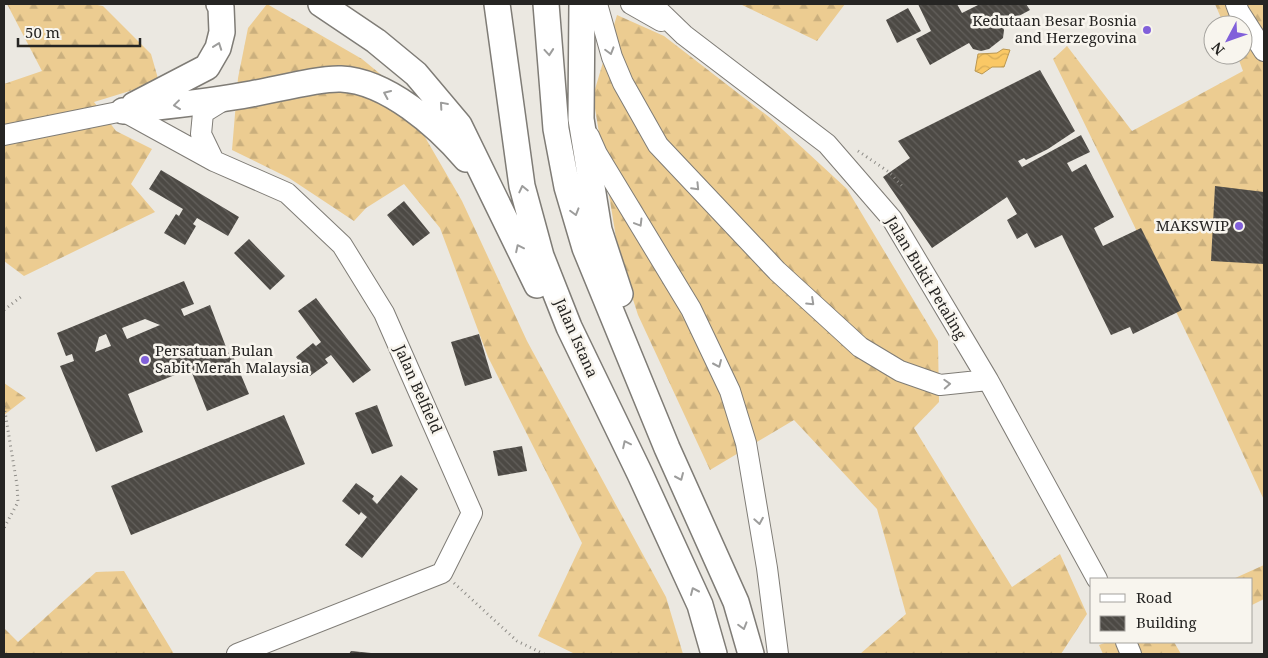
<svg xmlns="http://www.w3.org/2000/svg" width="1268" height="658" viewBox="0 0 1268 658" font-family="'Noto Serif',serif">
<defs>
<pattern id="forest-firs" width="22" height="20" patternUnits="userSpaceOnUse" patternTransform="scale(1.25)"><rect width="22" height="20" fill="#eccc91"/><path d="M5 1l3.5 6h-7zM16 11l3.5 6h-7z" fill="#caaf7d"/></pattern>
<pattern id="water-waves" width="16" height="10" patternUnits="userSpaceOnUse" patternTransform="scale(1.25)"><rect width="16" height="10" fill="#fac865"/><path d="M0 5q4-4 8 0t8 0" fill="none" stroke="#d6ac57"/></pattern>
<pattern id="building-back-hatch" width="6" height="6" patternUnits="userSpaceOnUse" patternTransform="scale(1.25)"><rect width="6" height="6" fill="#4c4944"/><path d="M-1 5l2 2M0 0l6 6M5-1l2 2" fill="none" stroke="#63605c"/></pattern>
</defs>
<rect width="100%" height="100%" fill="#ebe8e1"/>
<path fill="url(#forest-firs)" d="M7,4H92L103,6L151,54L159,82L94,102L116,131L152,149L131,184L155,212L24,276L4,261V84L42,71Z
M267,4L362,59L396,87L462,201L527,341L666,597L683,654H575L538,636L582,543L488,357L440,228L404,184L366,208L354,221L289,178L232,150L238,78L248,28Z
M740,4H845L817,41Z
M1215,4H1264V500L1202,365L1053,59L1067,46L1132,131L1243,71L1237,55H1243V25H1224Z
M617,15L664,36L769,117L847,189L938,341L939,402L914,428L1012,587L1060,554L1087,614L1061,654H860L906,614L877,509L794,420L710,470L638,315L619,256L593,96Z
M4,383L26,398L4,415Z
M1264,565V599L1252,605V579H1233Z
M124,571L174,654H4V628L18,642L96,572Z
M1107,642H1174L1181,654H1103L1099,645Z"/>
<path fill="url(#water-waves)" stroke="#ba9751" d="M1003,49L1010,50L1004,67H992L982,74L975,71L978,54L997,53Z"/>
<path fill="url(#building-back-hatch)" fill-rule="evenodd" d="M918,4H957L962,13L980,4H1026L1030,10L1002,25L1004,30L1003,38L989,49L981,51L973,49L969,43L930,65L916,39L931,31Z
M908,8L921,31L897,43L886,20Z
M1040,70L1075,131L1048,149L1026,160L1024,158L1018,161L1022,167L1081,135L1090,152L1067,163L1072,172L1086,164L1114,217L1094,228L1103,246L1141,228L1182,310L1133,334L1130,327L1111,335L1062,235L1035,248L1027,233L1017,239L1007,220L1017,214L1007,197L932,248L883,177L910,158L898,141Z
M161,170L239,217L228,236L197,218L193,224L196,226L185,245L164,233L176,214L179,216L183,209L149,189Z
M1215,186L1264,192V264L1211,261Z
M404,201L430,233L413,246L387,215Z
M249,239L285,276L270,290L234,253Z
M184,281L194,304L181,309L184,316L210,305L226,347L230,357L233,356L249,394L207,411L192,373L194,372L192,368L128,394L143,432L96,452L60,366L74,361L72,354L66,356L57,333ZM145,319L160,325L127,339L122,328ZM106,334L111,346L95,352L99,337Z
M316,298L371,370L353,383L331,355L325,359L328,363L310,376L296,357L313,343L316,346L321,342L298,311Z
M479,334L492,378L465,386L451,342Z
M377,405L393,446L372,454L355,413Z
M284,415L305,464L131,535L111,486Z
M522,446L527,471L498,476L493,451Z
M401,475L418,489L362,558L345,545L367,517L361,512L359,515L342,501L356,483L374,496L372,499L377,504Z
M351,651L371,653V654H349Z"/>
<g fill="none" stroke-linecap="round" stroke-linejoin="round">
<defs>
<path id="minor" d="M597,4L612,57L623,83L658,145L777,271L860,347L900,371L940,385L988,380
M631,4L661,21
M652,4L684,35L827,144L892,219L988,380L1097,579
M1236,4L1239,12L1264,51
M4,135L123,111L214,161L287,193L342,245L384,313L472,513L442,573L237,654
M589,136L597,154L691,309L730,391L746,443L767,568L778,654
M214,161L201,134L203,113L224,100
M1126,642L1131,654"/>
<path id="major" d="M321,4L376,41L416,74L459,125L537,285
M497,4L522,186L541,256L569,327L640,474L700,605L714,654
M546,4L556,129L567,187L585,248L667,448L736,602L751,654
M582,4L581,119L599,230L620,294
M134,105L207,67L218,48L222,32L221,7L219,4
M123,111C166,106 209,102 251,94C275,90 318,78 341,79C387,81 438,126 466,159"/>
</defs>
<use href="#minor" stroke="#7f7c76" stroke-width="22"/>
<use href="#major" stroke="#7f7c76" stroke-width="28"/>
<path stroke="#8e8c87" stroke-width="3" stroke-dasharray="1 4" stroke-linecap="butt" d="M858,151L889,172L902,186
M4,310L22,296
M4,406L17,485L18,502L4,528
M454,583L517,641L544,654"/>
<use href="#minor" stroke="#fff" stroke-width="20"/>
<use href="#major" stroke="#fff" stroke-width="25"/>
</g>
<defs><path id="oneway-chevron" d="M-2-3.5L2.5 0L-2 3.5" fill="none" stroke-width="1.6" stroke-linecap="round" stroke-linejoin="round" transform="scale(1.25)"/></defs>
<g stroke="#9d9d9c">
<use href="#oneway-chevron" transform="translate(218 46) rotate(-70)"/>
<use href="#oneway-chevron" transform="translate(610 51) rotate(74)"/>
<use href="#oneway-chevron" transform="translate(549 52) rotate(85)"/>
<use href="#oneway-chevron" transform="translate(387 94) rotate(-156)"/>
<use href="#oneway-chevron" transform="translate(177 105) rotate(173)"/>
<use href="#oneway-chevron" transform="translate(443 105) rotate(-131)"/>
<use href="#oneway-chevron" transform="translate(696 187) rotate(46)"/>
<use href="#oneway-chevron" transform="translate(523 189) rotate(-103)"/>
<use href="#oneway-chevron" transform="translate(575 212) rotate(74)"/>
<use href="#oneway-chevron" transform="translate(639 223) rotate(59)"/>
<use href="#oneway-chevron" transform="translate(519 248) rotate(-116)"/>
<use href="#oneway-chevron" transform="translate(811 302) rotate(43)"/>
<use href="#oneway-chevron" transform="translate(718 364) rotate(66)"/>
<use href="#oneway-chevron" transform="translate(947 384) rotate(-3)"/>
<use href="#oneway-chevron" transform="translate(626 444) rotate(-116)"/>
<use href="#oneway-chevron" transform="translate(680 477) rotate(66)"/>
<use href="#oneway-chevron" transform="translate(759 521) rotate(80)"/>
<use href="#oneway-chevron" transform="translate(694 591) rotate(-114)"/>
<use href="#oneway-chevron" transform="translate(743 626) rotate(74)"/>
</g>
<g fill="#8160da" stroke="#f8f5ee" stroke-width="2">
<circle cx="1147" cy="30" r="5"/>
<circle cx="1239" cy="226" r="5"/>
<circle cx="145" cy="360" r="5"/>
</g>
<g text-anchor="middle" stroke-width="5" stroke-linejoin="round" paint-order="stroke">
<g font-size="15" fill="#262523" stroke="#f8f5ee" text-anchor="end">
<text x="1137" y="26">Kedutaan Besar Bosnia<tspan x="1137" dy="17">and Herzegovina</tspan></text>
<text x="1229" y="231">MAKSWIP</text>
<text x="155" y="356" text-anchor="start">Persatuan Bulan<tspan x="155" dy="17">Sabit Merah Malaysia</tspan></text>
</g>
<g font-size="15" fill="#262523" stroke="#f8f5ee">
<text transform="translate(926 278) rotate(59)" y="5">Jalan Bukit Petaling</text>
<text transform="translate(576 338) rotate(66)" y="5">Jalan Istana</text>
<text transform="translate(418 389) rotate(66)" y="5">Jalan Belfield</text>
</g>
</g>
<rect width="1268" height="658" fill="none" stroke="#262523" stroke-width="10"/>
<rect x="1090" y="578" width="162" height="65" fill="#f8f5ee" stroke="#a4a29d"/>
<rect x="1100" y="594" width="25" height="8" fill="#ffffff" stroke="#a4a29d"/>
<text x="1136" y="603" font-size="15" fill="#262523">Road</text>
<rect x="1100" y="616" width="25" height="15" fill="url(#building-back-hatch)" stroke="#a4a29d"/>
<text x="1136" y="628" font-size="15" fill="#262523">Building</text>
<g transform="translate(1228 40) rotate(229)"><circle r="24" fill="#f8f5ee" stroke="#a4a29d"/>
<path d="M0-4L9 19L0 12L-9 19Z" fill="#8160da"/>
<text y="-8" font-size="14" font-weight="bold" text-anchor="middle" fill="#262523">N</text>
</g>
<path d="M18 38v8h122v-8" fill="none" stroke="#262523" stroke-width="2.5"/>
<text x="25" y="38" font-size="15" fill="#262523" stroke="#f8f5ee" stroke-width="4" paint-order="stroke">50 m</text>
</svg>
